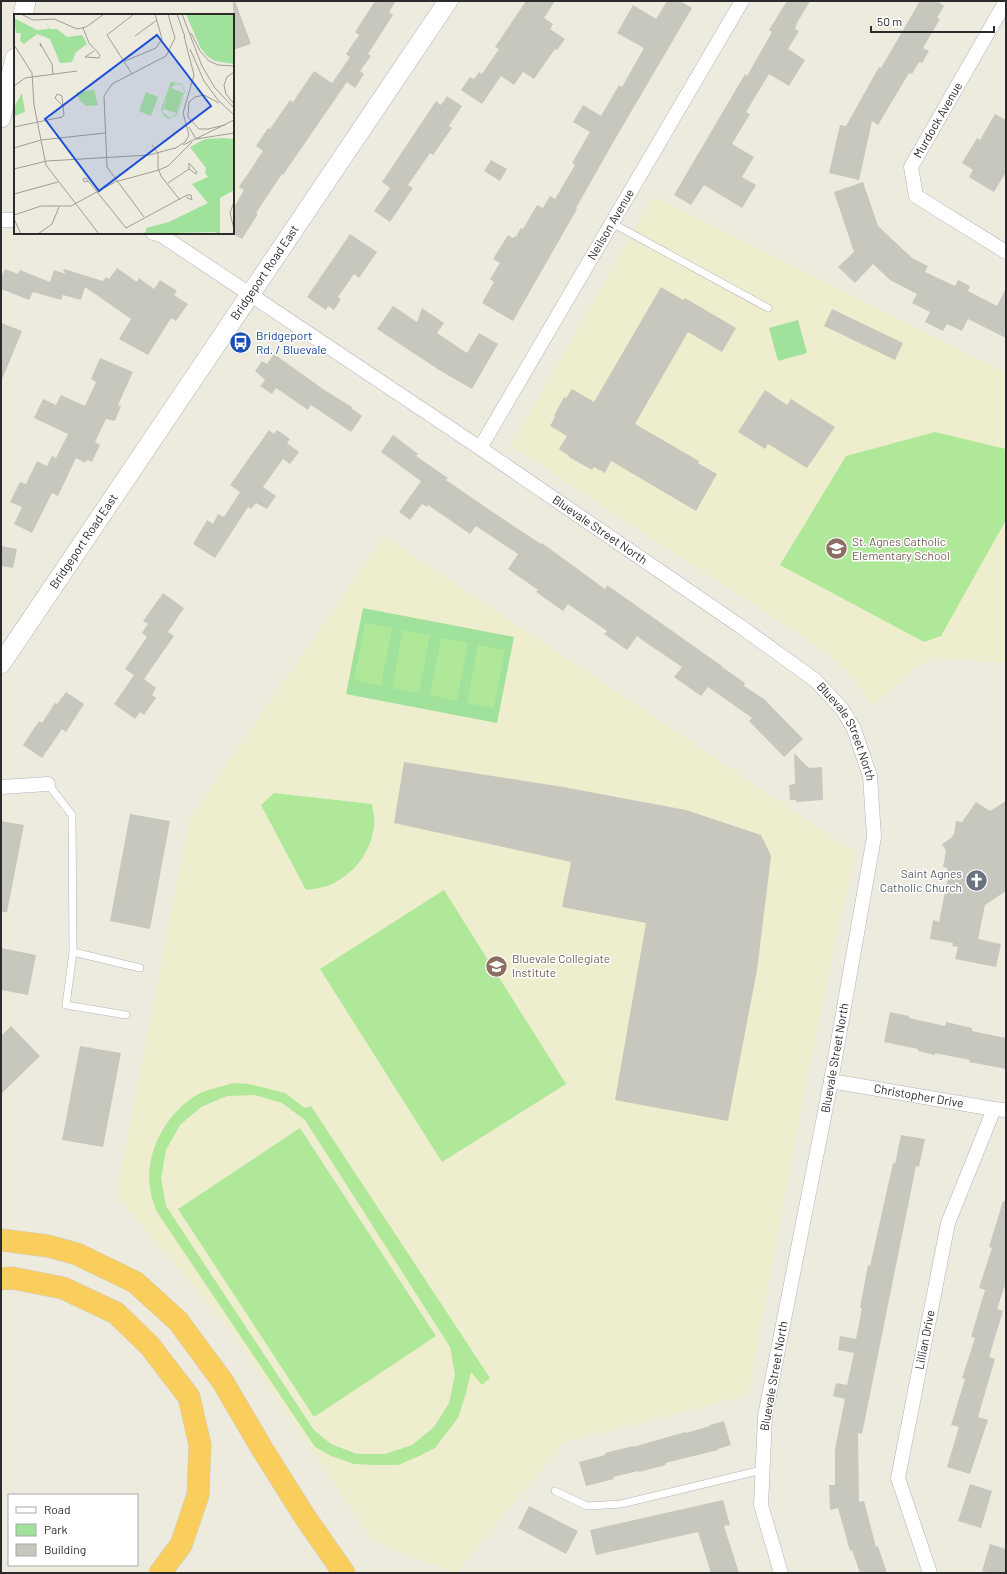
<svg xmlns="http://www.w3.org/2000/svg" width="1007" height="1574" viewBox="0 0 1007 1574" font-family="Barlow,sans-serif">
<rect width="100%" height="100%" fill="#edebde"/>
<path fill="#eeedce" d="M654,196L1006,373V663L935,658L916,667L873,706L850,674L824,651L511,446Z
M384,536L855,852L807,1079L748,1395L564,1442L456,1573L374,1542L231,1331L116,1195L190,818Z"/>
<path fill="#a0e19c" d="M798,320L807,353L778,361L769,328Z
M363,608L514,637L497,723L346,694Z"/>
<path fill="#afe899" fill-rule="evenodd" d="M935,432L1006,449V520L941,636L924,642L780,565L846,456Z
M365,623L392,628L381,686L354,680Z
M403,630L430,635L419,693L392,688Z
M441,638L468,643L457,701L430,695Z
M478,645L505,650L494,708L467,703Z
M274,793L372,804C373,811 375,819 374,826C371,853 353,876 327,886C321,888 313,889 306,890L261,805Z
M444,890L566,1084L442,1162L320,969Z
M233,1083L249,1084L285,1093L305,1108L311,1106L490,1378L482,1385L471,1372L466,1393L458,1418L435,1448L417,1457L398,1465H373L354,1464L331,1456L315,1447L157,1212C154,1205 151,1196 150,1188C145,1153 165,1115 195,1096C207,1089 221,1087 233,1083ZM255,1095L282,1103L305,1120L450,1347L455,1375L449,1403L434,1427L412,1445L385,1454H357L331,1444L314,1430L166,1206L161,1178L166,1150L180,1125L201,1107L227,1096Z
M300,1128L436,1336L314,1417L178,1209Z"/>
<path fill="#c8c7bd" d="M233,1H235L251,44L233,50Z
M375,1H396L389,12L393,15L368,54L371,56L360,71L364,74L355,88L347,82L283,175L282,174L256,213L258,214L242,239L233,234V209L244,190L239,187L263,151L256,146L268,128L270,129L290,100L293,102L314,71L332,83L350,57L346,54L359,35L355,32Z
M526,1H555L544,18L553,24L550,29L565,39L557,50L555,49L534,79L523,72L514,85L501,76L482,104L461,90L470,77L474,79L479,72L482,74L499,49L495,47Z
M667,1H680L692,8L614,141L576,208L577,209L513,321L482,303L494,282L490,279L500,263L493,259L508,235L513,238L515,236L516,237L521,228L523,229L537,205L543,208L550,196L555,199L575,165L572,163L590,132L573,122L583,105L601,116L619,85L622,87L644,48L617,33L633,5L656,19Z
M787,1H810L797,23L795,29L799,31L788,49L805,60L789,86L769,74L746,112L750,114L732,144L754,157L742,177L756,185L742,208L704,185L691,205L674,195L745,74L747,76L772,32L769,30Z
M920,1H937L944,6L937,18L940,19L923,48L929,51L922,63L919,62L912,74L909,73L878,125L872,121L859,180L829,173L840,125L846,126L879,67L881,68Z
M447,96L462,106L449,126L452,128L433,155L430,153L408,185L413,188L390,222L374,211L390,188L382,182L436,101L441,105Z
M995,114L1006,120V172L994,192L969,177L973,170L962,163L977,138L980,140Z
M491,160L507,169L500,181L484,171Z
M863,182L878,226L912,258L928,266L925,272L955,286L958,280L970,286L968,291L997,306L1006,288V338L968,319L962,331L947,324L943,331L925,322L930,312L912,303L917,294L890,280L873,264L855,283L838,267L854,252L834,192Z
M350,234L377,252L359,278L354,274L338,297L341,299L334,310L328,306L326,310L307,297Z
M117,268L137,282L139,278L154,289L160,280L177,291L174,295L188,304L176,321L171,318L148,355L119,339L131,319L85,287L81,300L63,295L61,300L33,292L29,300L1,289V278L5,269L18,274L20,270L50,282L54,270L66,274L63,271L64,269L103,281L106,277L109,279Z
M661,287L683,300L685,298L736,328L722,352L688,332L635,424L699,461L698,463L717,474L696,511L611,461L605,473L594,467L592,470L569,457V456L559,449L567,436L550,426L555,417L554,416L564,397L566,398L572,389L594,402Z
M393,306L417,322L422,308L444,323L437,333L467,353L479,333L498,344L472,389L439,370L377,329Z
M832,309L903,343L895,360L824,326Z
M1,323L22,331L1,382Z
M274,354L323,389L352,407L351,408L362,416L351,432L311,405L308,410L276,388L272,394L260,386L265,380L255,371L262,361L267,364Z
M100,358L133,372L118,405L121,406L115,421L106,419L95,442L100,445L92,462L87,460L85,463L76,458L58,496L52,493L32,533L14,524L22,507L10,502L20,482L26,484L37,461L47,466L52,456L56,458L68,434L34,418L43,399L56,405L61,395L85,406L96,382L91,379Z
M765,390L787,405L791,399L835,427L807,468L768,444L765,449L738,432Z
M269,430L274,434L277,430L290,439L287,443L299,452L290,464L283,459L263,487L276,496L267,509L256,503L251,509L248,507L215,558L193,544L207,520L213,524L218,514L224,517L240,492L230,485Z
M393,435L418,454L416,456L448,478L446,480L497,515L541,544L542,543L605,589L607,585L722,666V667L745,683L744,686L764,699L803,739L784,757L749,721L752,718L708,687L701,696L674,677L682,667L642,640L637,636L627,650L604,634L607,631L568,604L563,611L536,592L538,590L508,569L518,554L476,526L470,534L428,505L427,507L422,504L410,520L399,512L421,481L381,452Z
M1,546L17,549L13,568L1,566Z
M163,593L184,608L168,632L174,636L144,679L156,688L152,695L156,698L144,715L140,712L135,719L114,704L134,675L125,669L147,637L142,633L148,624L143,621Z
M66,692L84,704L66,732L62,729L42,758L23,745L39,721L42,723L55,703L57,704Z
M794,753L809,768L822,767L823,800L796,802V800H790L789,785L795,784Z
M404,762L563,787L686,810L761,835L771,856L757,970L728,1121L615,1100L646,923L562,907L571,862L394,823Z
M1006,801V891L985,905L978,939L1001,944L996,967L955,959L958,947L952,946L953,943L930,939L933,920L939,922L949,872L947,871V868L943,867L946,851L942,844L951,838L954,834L956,821L962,822L976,802L990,811Z
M130,814L170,821L150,929L110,921Z
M1,821L24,825L7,912H1Z
M1,948L36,955L28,995L1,990Z
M890,1012L909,1016V1018L945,1026L946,1022L972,1028V1031L1006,1038V1069L969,1062L970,1060L935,1053V1055L918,1051V1049L884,1042Z
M11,1026L40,1056L1,1094V1036Z
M80,1046L121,1053L103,1147L62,1140Z
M901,1135L925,1139L919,1167L916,1166L862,1434L858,1433L859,1502L864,1501L876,1547L878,1546L887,1573H860L852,1550L850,1551L838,1508L830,1510L829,1485H835V1449L845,1399L833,1396L836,1383L847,1385L854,1353L838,1350L840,1336L856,1339L862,1308H860L868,1265L870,1266L893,1163L895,1164Z
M1003,1201H1006V1282L997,1309L1003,1311L989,1357L995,1359L978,1417L988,1420L970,1474L947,1467L959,1427L951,1425L965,1379L962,1378L975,1338L971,1337L985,1290L979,1288L992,1248L989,1247Z
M724,1421L731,1445L718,1449V1450L665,1463L666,1465L639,1472L638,1471L613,1477L614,1479L586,1486L579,1462L605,1455V1453L633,1446V1447L685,1432L686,1433L710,1426V1425Z
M970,1484L992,1491L981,1528L958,1521Z
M723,1500L730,1525L724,1526L739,1573H711L698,1532L596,1555L590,1530Z
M529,1506L578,1531L566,1554L518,1528Z
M990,1544L1006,1549V1573H989L982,1571Z"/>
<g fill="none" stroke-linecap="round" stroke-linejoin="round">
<defs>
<path id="lane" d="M612,223L768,308
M48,784L72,815L73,952L140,968
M73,952L66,1005L126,1015
M555,1491L587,1506L621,1504L762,1470"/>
<g id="street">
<path d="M1006,1L911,167L916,196L1006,252"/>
<path d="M1,220H15"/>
<path id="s1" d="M153,233L161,235L480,448L740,626L815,680L842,709L854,729L870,776L874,837L831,1081L765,1416L761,1505L781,1573"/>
<path id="s2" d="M480,448L742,1"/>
<path d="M1,787L48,784"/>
<path id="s3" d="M831,1081L994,1109L1006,1110"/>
<path id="s4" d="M930,1573L898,1478L948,1223L994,1109"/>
</g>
<g id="secondary">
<path d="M23,15L26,1"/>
<path d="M1,118L15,58"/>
<path id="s5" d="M1,664L448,1"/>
</g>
<path id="highway" d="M1,1240L48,1246L77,1254L135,1282L178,1321L223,1382L261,1447L305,1517L344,1573
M1,1279L12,1278L63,1288L116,1313L150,1346L189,1397L200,1445L198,1495L181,1545L160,1573"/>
</defs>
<use href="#lane" stroke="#b3b1be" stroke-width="8"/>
<use href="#street" stroke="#b3b1be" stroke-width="15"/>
<use href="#secondary" stroke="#b3b1be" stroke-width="20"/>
<use href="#highway" stroke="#ccc" stroke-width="23"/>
<use href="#lane" stroke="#fff" stroke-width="7"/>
<use href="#street" stroke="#fff" stroke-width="14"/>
<use href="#secondary" stroke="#fff" stroke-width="19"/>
<use href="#highway" stroke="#f9ce5d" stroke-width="22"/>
</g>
<defs>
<symbol id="bus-disc" viewBox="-11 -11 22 22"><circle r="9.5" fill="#1a4fb4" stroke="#fff"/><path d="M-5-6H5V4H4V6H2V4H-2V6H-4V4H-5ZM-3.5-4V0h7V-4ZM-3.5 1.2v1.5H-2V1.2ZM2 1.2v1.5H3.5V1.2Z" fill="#fff"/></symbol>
<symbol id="school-disc" viewBox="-11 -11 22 22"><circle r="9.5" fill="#8d6e63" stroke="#fff"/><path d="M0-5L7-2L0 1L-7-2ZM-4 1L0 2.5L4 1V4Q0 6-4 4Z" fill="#fff"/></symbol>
<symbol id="church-disc" viewBox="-11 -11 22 22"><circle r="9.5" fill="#6b7280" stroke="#fff"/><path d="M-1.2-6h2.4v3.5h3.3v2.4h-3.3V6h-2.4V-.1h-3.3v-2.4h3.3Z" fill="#fff"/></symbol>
</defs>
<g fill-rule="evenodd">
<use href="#bus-disc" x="228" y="330" width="25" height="25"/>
<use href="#school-disc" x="824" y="536" width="25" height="25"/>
<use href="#church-disc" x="964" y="868" width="25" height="25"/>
<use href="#school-disc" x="484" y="954" width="25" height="25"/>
</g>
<g text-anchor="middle" stroke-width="3" stroke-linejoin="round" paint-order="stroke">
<g font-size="12" fill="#2b2b2b" stroke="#fff">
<text transform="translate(938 120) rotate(-60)" y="4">Murdock Avenue</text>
<text dy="4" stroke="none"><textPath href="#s2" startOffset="259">Neilson Avenue</textPath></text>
<text dy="4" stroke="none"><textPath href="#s5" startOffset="472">Bridgeport Road East</textPath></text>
<text dy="4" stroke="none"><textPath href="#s1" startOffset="537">Bluevale Street North</textPath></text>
<text dy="4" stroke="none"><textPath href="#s5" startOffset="148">Bridgeport Road East</textPath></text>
<text dy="4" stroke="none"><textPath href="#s1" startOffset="861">Bluevale Street North</textPath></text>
<text transform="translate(835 1058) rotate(-80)" y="4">Bluevale Street North</text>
<text dy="4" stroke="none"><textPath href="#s3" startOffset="89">Christopher Drive</textPath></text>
<text dy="4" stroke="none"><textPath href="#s4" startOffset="241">Lillian Drive</textPath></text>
<text transform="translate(774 1376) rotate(-80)" y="4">Bluevale Street North</text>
</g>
<g font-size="12" fill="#164399" stroke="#fff" text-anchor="start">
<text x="256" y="340">Bridgeport<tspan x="256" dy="14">Rd. / Bluevale</tspan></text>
</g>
<g font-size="12" fill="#785e54" stroke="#fff" text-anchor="start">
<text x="852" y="546">St. Agnes Catholic<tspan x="852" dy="14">Elementary School</tspan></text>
<text x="512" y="963">Bluevale Collegiate<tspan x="512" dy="14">Institute</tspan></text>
</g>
<g font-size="12" fill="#5b616d" stroke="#fff" text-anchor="end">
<text x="962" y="878">Saint Agnes<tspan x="962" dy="14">Catholic Church</tspan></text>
</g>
</g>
<g transform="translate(14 14)">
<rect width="220" height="220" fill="#edebde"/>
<path d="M172,0H220V50L201,47L193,42L186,33ZM0,4L23,16L35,15L32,8L36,15H43L53,23L68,21L73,30L62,38L58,48L46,49L36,25L23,20L10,30L6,27L7,19H2ZM8,79L11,98L0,102V93ZM208,124L220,125V176L206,184V220L201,218L123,220L132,218V214L155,208L194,189L178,170L194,163L191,159L192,154L176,133L191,125Z" fill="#a0e19c"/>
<path d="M157,68L168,70L171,77L163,101L155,105L150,102L147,95ZM161,70L168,71L170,78L162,100L156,104L149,98V95L153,82L150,95L162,99L169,79L157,74ZM80,76L84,91L72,92L66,87L62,78ZM132,78L144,83L137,102L125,97Z" fill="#afe899" fill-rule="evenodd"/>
<path fill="none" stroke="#9f9e96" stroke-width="1" d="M7,0L19,6L40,5L63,15L72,13L90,0M163,0L171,23M168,0L188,52L201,74L220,94M69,14L75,29L86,41L85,44L71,43L80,37M177,19L186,37L195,47L204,51L220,52M121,22L143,6M0,31L18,59L20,91L32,151L85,220M27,33L26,29L38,50L39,60M176,35L190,67L204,86L220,101M111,47L142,34L148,25L141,0M220,58L213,63L210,71L212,80L220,90M118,60L93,21L120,0M0,72L11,64L63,57M205,89L190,81L181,83L175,88L174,103L185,115H194L211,111M0,113L48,103L50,101L49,92L48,82L43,80L41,84L49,92M175,113L182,125L220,119M138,131L144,139V154L147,162L166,186M169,131L220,106M0,134L27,126L91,119M160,135L171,128L175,121L169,99L180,61L170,22M175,149L183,158L182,160L175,155ZM0,155L33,147L135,141L161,134M74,167L70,168L69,165L72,164L112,214L173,181H177L178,186L172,183M154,169L175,155M0,180L44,168M220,188L216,199L220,215M0,201L27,192H57L101,168L145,156L154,152L178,128M130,203L93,153L90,82L98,70L152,42L161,24L154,0M0,205L7,220M24,220L38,210L45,193"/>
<path fill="#1d4ed8" fill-opacity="0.15" stroke="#1d4ed8" stroke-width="2" d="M143,21L197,92L85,177L31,105Z"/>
<rect width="220" height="220" fill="none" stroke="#2b2b2b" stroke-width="2"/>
</g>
<rect width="1007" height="1574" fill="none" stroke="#2b2b2b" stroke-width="4"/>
<rect x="8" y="1494" width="130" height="72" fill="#ffffff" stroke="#aaaaaa"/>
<rect x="16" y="1507" width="20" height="6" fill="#ffffff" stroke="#aaaaaa"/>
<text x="44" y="1514" font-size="12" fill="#2b2b2b">Road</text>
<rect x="16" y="1524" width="20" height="12" fill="#a0e19c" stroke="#aaaaaa"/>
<text x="44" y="1534" font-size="12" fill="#2b2b2b">Park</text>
<rect x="16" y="1544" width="20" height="12" fill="#c8c7bd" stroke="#aaaaaa"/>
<text x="44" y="1554" font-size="12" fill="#2b2b2b">Building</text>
<path d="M871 26v6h123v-6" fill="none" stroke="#2b2b2b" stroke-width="2"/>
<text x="877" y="26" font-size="12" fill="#2b2b2b" stroke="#ffffff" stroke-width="3" paint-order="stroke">50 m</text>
</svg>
